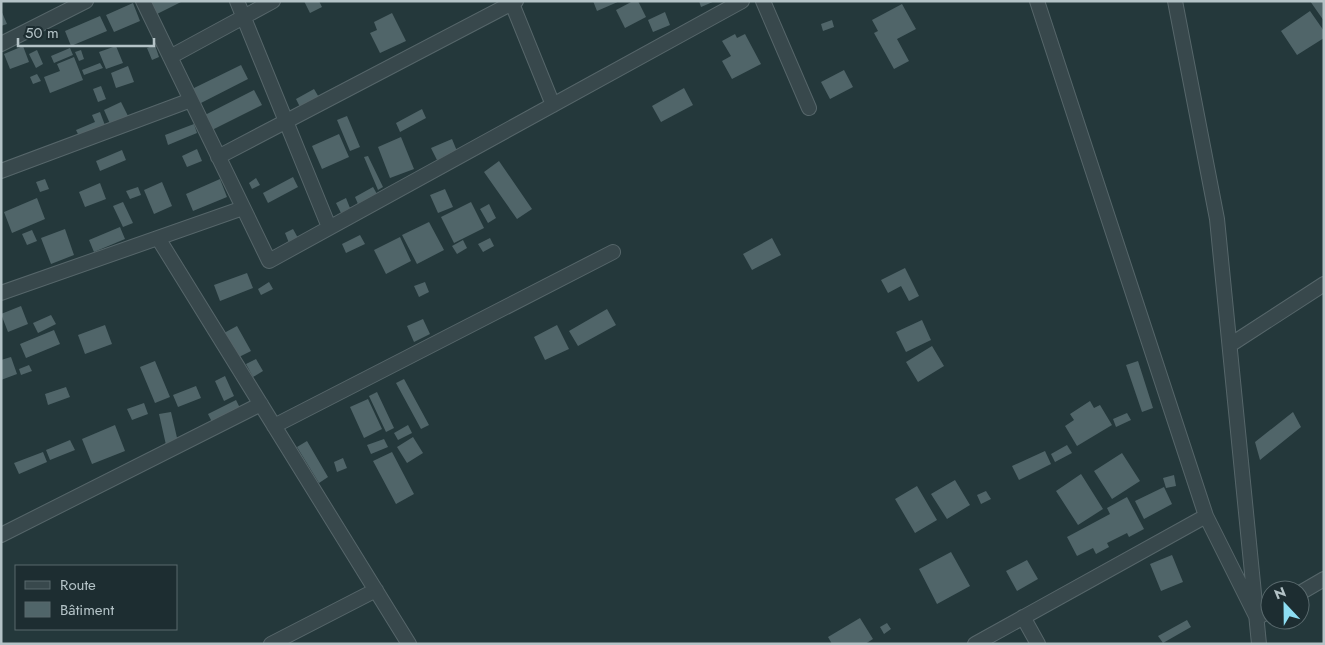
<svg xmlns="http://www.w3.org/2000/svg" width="1325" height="645" viewBox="0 0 1325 645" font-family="Jost,sans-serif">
<rect width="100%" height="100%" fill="#24383b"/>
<path fill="#506569" d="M146,1H183L153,16Z
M304,1H319L322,7L310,13Z
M593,1H620L597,11Z
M633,1H638L646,17L625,28L616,10Z
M699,1H715L701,7Z
M1310,1H1324V21Z
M133,3L140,21L114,32L106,15Z
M902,4L916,29L897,39L909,61L894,69L874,33L878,31L872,20Z
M1,10L7,24L1,26Z
M1310,11L1324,31V38L1297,55L1281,31Z
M665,12L670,25L653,32L648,20Z
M392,13L406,41L380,53L370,33L377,30L374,22Z
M100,16L107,31L71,46L65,31Z
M832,20L834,27L823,31L821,24Z
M735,34L737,38L745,34L761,64L732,79L722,61L731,56L722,41Z
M155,45L159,57L152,60L147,48Z
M23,46L29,62L10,69L4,54Z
M116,46L123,63L106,69L99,52Z
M70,48L73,55L54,63L51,56Z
M37,50L43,64L36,68L29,54Z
M81,50L84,59L79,61L75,52Z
M74,57L83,80L50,93L44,77L60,71L57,64Z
M100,63L103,68L84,75L82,70Z
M241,65L248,79L199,104L192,89Z
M128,66L134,82L116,88L111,73Z
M844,70L853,87L830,99L821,82Z
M37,74L41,81L33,84L30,77Z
M101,86L106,99L98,102L93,89Z
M684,88L693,105L661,122L652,106Z
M314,89L320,99L301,109L296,99Z
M254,90L262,105L212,130L205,115Z
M121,102L129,118L111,126L104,110Z
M422,109L426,118L400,132L396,123Z
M100,112L106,128L80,138L76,130L95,122L92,115Z
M347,116L360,147L350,151L337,120Z
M194,124L197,133L168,145L165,135Z
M339,134L349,157L322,169L312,146Z
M401,137L414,169L390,178L378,147Z
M452,139L457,151L437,160L431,148Z
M197,149L202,161L187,167L182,156Z
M122,150L126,160L100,171L96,161Z
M368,156L383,187L378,190L364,157Z
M499,161L532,209L517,219L484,172Z
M293,177L298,187L268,203L263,193Z
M256,178L260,185L252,189L249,183Z
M45,179L49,189L40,192L36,182Z
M220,179L227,197L193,211L186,194Z
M162,182L172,206L154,214L144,190Z
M100,183L106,199L85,207L79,192Z
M138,187L141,195L130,199L126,191Z
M373,187L377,194L358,204L355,197Z
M445,189L453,207L438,213L430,195Z
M37,198L45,219L12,233L4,212Z
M346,198L350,208L341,213L336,203Z
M123,202L133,223L123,227L113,206Z
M471,202L484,228L454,243L441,217Z
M489,204L496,218L488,223L480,209Z
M429,222L444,250L417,264L402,235Z
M120,227L125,239L94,252L89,240Z
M65,229L74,255L51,264L41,238Z
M293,229L298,238L289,243L285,233Z
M32,230L37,241L27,245L22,234Z
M360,235L365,244L346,253L342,244Z
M400,237L411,261L386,274L374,250Z
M490,238L494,246L483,252L478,244Z
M772,238L781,255L752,270L743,254Z
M463,240L467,248L457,254L452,246Z
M905,268L919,296L909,301L901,286L888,293L881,280Z
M247,273L253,288L220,301L214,285Z
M269,282L273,289L261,295L258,289Z
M425,282L429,292L419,297L414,286Z
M21,306L28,324L8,332L1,314Z
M607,309L616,325L578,346L569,331Z
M51,315L56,324L38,333L33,323Z
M423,319L430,334L414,342L407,326Z
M922,320L931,340L906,352L896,332Z
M105,325L112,344L85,354L78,335Z
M557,325L569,349L545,360L534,337Z
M237,326L251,351L239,357L224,333Z
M54,330L60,344L26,358L20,344Z
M932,346L944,366L918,382L906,362Z
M11,357L17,374L1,380V360Z
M256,359L263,371L253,377L246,364Z
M155,361L170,397L155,403L140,367Z
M1138,361L1153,408L1142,412L1126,365Z
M29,365L32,371L21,375L19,369Z
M225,376L234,396L224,401L215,381Z
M404,379L429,425L421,429L396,383Z
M196,386L201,398L178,407L173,395Z
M66,387L70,397L48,405L45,394Z
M377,392L394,428L386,432L369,396Z
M368,399L382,429L364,438L350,407Z
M236,400L241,410L213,424L208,414Z
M1090,401L1094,408L1100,405L1112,425L1077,446L1065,426L1074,420L1070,414Z
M144,403L148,414L132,420L127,409Z
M171,412L178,442L166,445L159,414Z
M1293,412L1301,427L1260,460L1255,442Z
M1127,413L1131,420L1116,427L1113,419Z
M115,425L125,451L92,464L82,439Z
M408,425L412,433L398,440L394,433Z
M413,437L423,453L407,463L397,447Z
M384,439L388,447L371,454L367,445Z
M70,440L75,450L50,460L46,450Z
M307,441L328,477L319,483L297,447Z
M1067,445L1072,453L1055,462L1051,454Z
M1045,451L1051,464L1019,480L1012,466Z
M43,452L47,462L19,474L14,463Z
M392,452L414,494L396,504L373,461Z
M1122,453L1140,481L1112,499L1094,471Z
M343,458L347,468L337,472L334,462Z
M1081,474L1103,509L1078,525L1056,491Z
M1174,475L1176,486L1166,488L1163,478Z
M955,480L970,505L947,519L931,494Z
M917,486L937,520L915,533L895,499Z
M1164,487L1172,504L1144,519L1135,501Z
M986,491L991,499L981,504L977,495Z
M1127,497L1144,529L1129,537L1127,533L1107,543L1109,547L1096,554L1093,548L1077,556L1067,537L1110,514L1107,508Z
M951,552L970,586L937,604L919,569Z
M1172,555L1183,582L1161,591L1150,564Z
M1027,560L1038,579L1017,591L1006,571Z
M860,618L873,639L865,644H832L828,637Z
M1187,620L1191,627L1163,643L1158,636Z
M887,623L891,629L884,634L880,627Z"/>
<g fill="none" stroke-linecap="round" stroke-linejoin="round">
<defs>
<path id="minor" d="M143,1L269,261L742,1
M237,1L329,227
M511,1L553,105
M763,1L809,108
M1037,1L1206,516L1257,618L1270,610
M1175,1L1217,219L1259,644
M1,44L86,1
M170,57L273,1
M218,157L516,1
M1,171L191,100
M158,238L409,644
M1,293L243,208
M1230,345L1324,284
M274,426L613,252
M1,535L261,404
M1300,593L1324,579
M1023,617L1038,644
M271,644L376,590
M975,644L1206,516"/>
</defs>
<use href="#minor" stroke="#56666a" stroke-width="16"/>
<use href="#minor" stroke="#38484c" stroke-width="14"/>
</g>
<rect width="1325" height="645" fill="none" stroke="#b4c3c7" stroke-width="5"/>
<rect x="15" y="565" width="162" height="65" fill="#1d2d31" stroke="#59696d"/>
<rect x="25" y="581" width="25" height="8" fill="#38484c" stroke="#59696d"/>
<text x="60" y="590" font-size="15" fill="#b4c3c7">Route</text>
<rect x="25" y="602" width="25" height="15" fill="#506569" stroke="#59696d"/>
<text x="60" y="615" font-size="15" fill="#b4c3c7">Bâtiment</text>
<g transform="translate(1285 605) rotate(338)"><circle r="24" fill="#1d2d31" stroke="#59696d"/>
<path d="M0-4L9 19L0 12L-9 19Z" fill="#8ddef3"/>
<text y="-8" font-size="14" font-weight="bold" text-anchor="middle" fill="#b4c3c7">N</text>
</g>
<path d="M18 38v8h136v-8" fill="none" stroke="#b4c3c7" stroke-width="2.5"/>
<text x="25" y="38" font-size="15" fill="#b4c3c7" stroke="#1d2d31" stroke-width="4" paint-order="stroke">50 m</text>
</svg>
